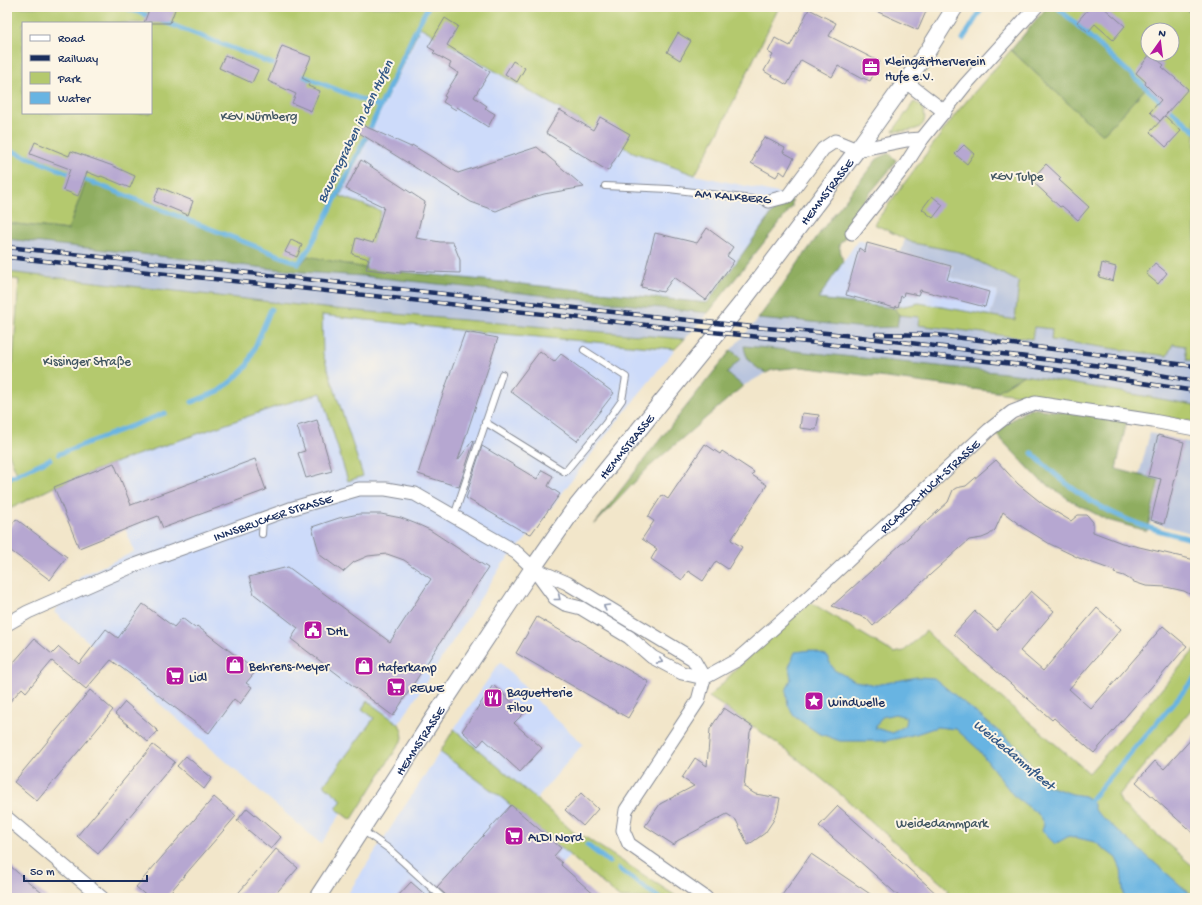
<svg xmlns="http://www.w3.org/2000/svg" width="1202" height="905" viewBox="0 0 1202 905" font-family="'Gochi Hand',sans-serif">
<rect width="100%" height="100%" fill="#fcf5e5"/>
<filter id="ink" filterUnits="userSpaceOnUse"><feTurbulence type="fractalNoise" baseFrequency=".025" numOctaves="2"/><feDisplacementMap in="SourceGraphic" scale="8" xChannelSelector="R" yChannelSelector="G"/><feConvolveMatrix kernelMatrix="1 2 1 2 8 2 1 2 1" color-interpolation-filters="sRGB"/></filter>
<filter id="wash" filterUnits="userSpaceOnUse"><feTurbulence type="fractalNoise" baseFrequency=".012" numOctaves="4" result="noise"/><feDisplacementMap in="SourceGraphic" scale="16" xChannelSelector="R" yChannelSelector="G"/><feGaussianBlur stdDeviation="0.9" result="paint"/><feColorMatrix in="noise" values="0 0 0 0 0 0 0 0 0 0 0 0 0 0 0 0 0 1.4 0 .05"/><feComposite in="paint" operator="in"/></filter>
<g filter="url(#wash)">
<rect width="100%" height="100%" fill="#f2e6ca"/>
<path fill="#cddbfa" d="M420,27L633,152L695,175L778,193L792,200L777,206L707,303L365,268L381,211L340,196Z
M858,240L953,267L951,277L998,291L990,316L919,303L894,308L818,299Z
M322,315L458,330L675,349L596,448L536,528L502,565L321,844L54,612L81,576L134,552L103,467L281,405L321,393L348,481L363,476L323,354Z
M500,662L525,687L544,708L583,744L536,799L454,729Z
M440,752L502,798L570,855L531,898H345Z"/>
<path fill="#b9c5de" d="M7,239L302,272L363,276L708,313L685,339L324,308L7,272Z
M905,239L913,243L1032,266L1195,307V405L1024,375L744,346L756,368L766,373L743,386L727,373L740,358L731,350L758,319L781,321L785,319L865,328L897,327L899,315L919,317L918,325L1015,320L990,316L998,291L950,277L953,266L901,252Z
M1150,433L1195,444V534L1150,522L1160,481L1139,475Z"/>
<path fill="#b4c96e" stroke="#687c66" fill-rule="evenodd" d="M7,7H779L721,127L695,175L633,152L420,27L340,196L381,211L365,268L308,257L300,266L282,257L86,182L68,230L7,223ZM23,23H151V113H23Z
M1059,7H1195V361L1187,360L1185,346L1173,344L1167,356L1051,340L1052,329L1034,327L1032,339L918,325L919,317L899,315L894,308L919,303L1015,320L1019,282L960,252L913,243L874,224L958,111L1011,50L1102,135L1146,88ZM1148,30H1172V54H1148Z
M914,102L922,106C932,131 912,131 893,131Z
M7,272L324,308L685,339L675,349L458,330L322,315L323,354L363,476L348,481L321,393L281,405L114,463L54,487L7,510V479L17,474L7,449V366L13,363L19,280L7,278Z
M1024,375L1195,405V422L1090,405L996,392Z
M810,602L894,653L904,651L926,631L942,647L1089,773L1129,728L1195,649V705L1118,796L1122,804L1195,868V898H943L949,890C903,850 858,808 811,770C779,743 744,720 709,697L751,654Z
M367,701L399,724L402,731L403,738L352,819L348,818L336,809L342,800L324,785L374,718L362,709Z
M454,729L536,799L578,836L585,837L679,898H620L502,798L440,752Z"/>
<path fill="#8fad61" stroke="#556e60" d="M1047,7H1059L1146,88L1102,135L1011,50Z
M889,153L896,160L892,167L870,193L844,229L850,231L839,245L843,262L818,299L894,308L899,315L897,327L865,328L785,319L781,321L758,319L827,223L877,159Z
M86,181L282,257L300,265L308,256L365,268L707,303L777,206L792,200V207L708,313L363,276L302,272L7,239V223L68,230Z
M744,346L767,348L1024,375L996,392L801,367L772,370L766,373C753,366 746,361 744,346Z
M731,350L741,358L727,373L743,386L649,467L594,525L650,452Z
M1030,408L1127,420L1116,469L1159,480L1147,531L1107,520L1073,502L1039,479L994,432Z"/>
<path fill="#68b4e2" stroke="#4272a0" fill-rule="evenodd" d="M811,650L826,655L834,670L855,681L876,685L917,677L934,678L1020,749L1042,784L1072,794L1085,796L1094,804V810L1195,898H1124L1121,869L1116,858L1095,842L1069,836L1055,844L1042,831L1044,824L1038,814L1013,795L978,749L956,729L937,727L916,734L886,741H840L818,733L795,717L788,705L786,691L791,679L789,667L795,652ZM895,714L906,717L905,725L893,733L875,728L882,717Z"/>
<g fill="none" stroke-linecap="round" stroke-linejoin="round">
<path stroke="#68b4e2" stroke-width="5" d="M123,7L152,17
M1057,7L1155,96L1195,131
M162,21L281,67
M963,39L983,7
M298,74L380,107
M7,149L298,263
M298,264L310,247L331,208L371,126L417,27L428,7
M192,402L219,391L233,380L247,366L271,309
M1032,453C1062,483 1099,510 1139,524C1157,531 1176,535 1195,540
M59,454L165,413
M7,479L50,459
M1086,805L1195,678
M587,845L609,862
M619,869L659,898"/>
</g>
<g id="blocks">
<path fill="#b6a7d1" d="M150,7H176L170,23H144Z
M867,7H928L918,30Z
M1090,7H1103L1125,26L1113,40L1095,24L1088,32L1077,22Z
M809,9L836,23L829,36L880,62L870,81L863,78L862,79L838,66L832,77L801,60L787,85L764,71L773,55L768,52L775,38L790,46Z
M445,18L458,26L447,45L490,72L474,97L487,106L485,108L495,114L488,127L457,107L456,110L443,102L446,97L444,96L458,73L449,67L451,63L433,53L435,51L428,47Z
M678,33L691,41L680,60L667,52Z
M282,46L311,57L302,78L310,82L308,86L320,91L311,111L292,103L296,94L268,81Z
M1150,54L1164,65L1162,67L1188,89L1160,121L1150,112L1161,100L1145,84L1146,82L1136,73Z
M225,55L258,70L252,83L219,68Z
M513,61L525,68L517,82L505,74Z
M560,110L593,130L600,117L630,134L608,171L546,133Z
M1165,116L1181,131L1166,147L1150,132Z
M360,124L411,147L412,145L458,173L537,147L584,187L544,194L520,201L496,211L471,202L356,131Z
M764,137L785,148L783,152L794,158L785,175L780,171L776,177L751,163L755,156H753Z
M35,142L69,156L71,151L113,166L135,176L130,188L101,176L100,177L87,172L78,196L63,190L70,169L30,154Z
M964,145L974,154L967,164L955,154Z
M361,160L425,202L416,238L440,242H453L460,260V273L401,271V273L366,269L369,259L352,254L356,238L373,243L384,207L346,189Z
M1046,164L1061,178L1059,180L1089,207L1078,220L1062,206L1060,207L1031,180Z
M159,187L193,201L188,215L154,201Z
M932,196L943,205L933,218L922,209Z
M707,228L733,247L727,256L734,261L706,300L674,277L663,292L641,287L655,233L697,243Z
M291,240L302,245L297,257L285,252Z
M867,243L951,266L947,280L989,292L985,307L920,290L918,295L904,292L903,297L901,296L898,307L896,306L895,308L846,295L859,248L865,252Z
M1102,263L1116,267L1113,281L1099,277Z
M1155,263L1167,273L1158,284L1146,274Z
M465,332L498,338L458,460L473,440L474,441L459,487L418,474L439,405Z
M540,351L554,362L561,354L614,393L577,441L510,391Z
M802,413L819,415L816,430L800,428Z
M317,420L332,471L306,478L298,453L305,451L297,426Z
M1158,435L1184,442L1164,524L1151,520L1161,479L1148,476Z
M705,444L720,454L722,451L754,472L752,475L767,485L731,540L742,547L728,569L716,561L703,581L688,571L682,580L651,559L657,549L642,539L654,521L648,517L662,495L668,499Z
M482,446L537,479L542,470L553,476L548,486L560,494L531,534L522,531L466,498L469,490H468Z
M255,459L266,490L163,528L158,516L79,548L54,487L114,463L131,505Z
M996,460L1018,484L1044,505L1071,521L1078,515H1087L1093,522V532L1122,543L1195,560V597L1184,591L1166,587L1146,586L1134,582L1124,576L1114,573L1115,571L1079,558L1050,544L1024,528L1003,512L995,530L989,535L982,538L969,540L873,626L866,618L832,606L948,502L953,490L956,488L966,486Z
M359,514H381L401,518L419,525L430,530L488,568L393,716L291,639L298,628L254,594L249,577L288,567L390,642L431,579L404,560L387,554L368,556L354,562L343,572L320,555L312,527L339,518Z
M16,519L67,557L50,580L7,548V531Z
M1031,591L1054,611L1020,651L1043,671L1097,608L1121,629L1069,689L1091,709L1163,626L1187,646L1094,753L1054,718L1052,720L954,634L975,611L997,630Z
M143,604L174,627L182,618L195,628L197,626L256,671L246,683L252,687L240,704L234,699L209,733L111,660L86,689L52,661L26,692L22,688L7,705V670L34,639L52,654L59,647L79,664L106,629L118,638Z
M537,617L649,682L628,718L516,653Z
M493,685L524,713L514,723L542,748L520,772L484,739L478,746L462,731Z
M90,690L113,710L37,801L14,782Z
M125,702L158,731L148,742L115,714Z
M724,708L753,727L750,732L744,787L755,794L780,798L778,809L773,821L765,833L748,845L736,820L727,814L677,841L674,845L645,826L660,804L694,786L682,778L695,758L707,766L710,729Z
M1195,735V835L1136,782L1155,761L1164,769Z
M153,745L175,762L98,854L77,836Z
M186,756L212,778L204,789L177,766Z
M581,793L598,809L583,826L565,810Z
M214,797L236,816L165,898H149L136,887Z
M511,805L561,848L554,856L562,863L561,865L598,898H447L446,895L437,887Z
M838,806L927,885L941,898H901L840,844L819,826Z
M247,808L281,837L271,849L237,821Z
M276,849L298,868L272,898H234Z
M811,854L876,898H780Z
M7,863L18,873L48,898H7Z
M411,882L428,897L431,893L436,898H396Z"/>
</g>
</g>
<g filter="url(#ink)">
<use href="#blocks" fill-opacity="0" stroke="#868a94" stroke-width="1"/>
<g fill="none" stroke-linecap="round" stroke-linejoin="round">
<defs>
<path id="service" d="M1193,7L1195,9
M605,186L669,189L769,201
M485,422L565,472L605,424L622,400L626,377L584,350
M454,516L502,374
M262,534L263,518
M362,830L389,849L443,898"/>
<g id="minor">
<path d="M906,82L945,112"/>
<path d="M769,201L788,196L823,149L835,141L857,150L907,140L922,139"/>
<path d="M852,233L904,167L922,139L966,84L1036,7"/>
<path d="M535,569L567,583L693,659L704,678L698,701L626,810L623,830L629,844L706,898"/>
<path id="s1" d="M7,624L28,612L135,565L290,509L359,489H386L415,494L509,548L517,553L533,568L555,598L565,604L581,608L629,637L652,657L682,673L704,678"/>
<path id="s2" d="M704,678L737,660L801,604L989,430L1012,412L1035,403L1153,421L1195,429"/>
<path d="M7,818L102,898"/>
</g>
<g id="tertiary">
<path id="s3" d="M317,898L431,722L533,568L572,512L740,305L857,150L927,52L955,7"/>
</g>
</defs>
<use href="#service" stroke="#868a94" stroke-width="8"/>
<use href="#minor" stroke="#868a94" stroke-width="15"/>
<use href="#tertiary" stroke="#868a94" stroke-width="18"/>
<use href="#service" stroke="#fff" stroke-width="6"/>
<use href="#minor" stroke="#fff" stroke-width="13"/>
<use href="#tertiary" stroke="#fff" stroke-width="16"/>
<defs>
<path id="rail" d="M7,247L753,327L827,333L1118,368L1195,381
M7,257L1024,365L1195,391
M876,334L937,335L1195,366"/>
</defs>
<use href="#rail" stroke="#1b2f5e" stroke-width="4.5"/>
<use href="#rail" stroke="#fcf5e5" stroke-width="3" stroke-dasharray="9" stroke-linecap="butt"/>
</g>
<defs><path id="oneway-chevron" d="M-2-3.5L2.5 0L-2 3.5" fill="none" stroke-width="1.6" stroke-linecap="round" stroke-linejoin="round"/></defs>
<g stroke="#8d97ae">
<use href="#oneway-chevron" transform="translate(558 598) rotate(39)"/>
<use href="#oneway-chevron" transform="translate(606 607) rotate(-149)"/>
<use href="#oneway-chevron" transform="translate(660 661) rotate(28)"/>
</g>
</g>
<defs>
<symbol id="office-square" viewBox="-11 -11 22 22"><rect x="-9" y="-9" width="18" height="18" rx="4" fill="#b5179e" stroke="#fcf5e5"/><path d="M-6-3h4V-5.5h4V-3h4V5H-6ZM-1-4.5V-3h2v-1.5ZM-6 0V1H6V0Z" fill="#fff"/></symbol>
<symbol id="civic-square" viewBox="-11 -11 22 22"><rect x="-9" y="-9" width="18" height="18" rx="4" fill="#b5179e" stroke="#fcf5e5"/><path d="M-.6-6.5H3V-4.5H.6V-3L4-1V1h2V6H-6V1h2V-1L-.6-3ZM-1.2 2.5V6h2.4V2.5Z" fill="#fff"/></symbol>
<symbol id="shop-square" viewBox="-11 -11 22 22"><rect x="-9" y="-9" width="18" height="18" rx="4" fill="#b5179e" stroke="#fcf5e5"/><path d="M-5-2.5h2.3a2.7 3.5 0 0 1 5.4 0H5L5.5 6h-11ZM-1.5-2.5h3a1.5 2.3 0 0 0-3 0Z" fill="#fff"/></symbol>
<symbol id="supermarket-square" viewBox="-11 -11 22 22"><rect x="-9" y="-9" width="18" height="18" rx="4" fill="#b5179e" stroke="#fcf5e5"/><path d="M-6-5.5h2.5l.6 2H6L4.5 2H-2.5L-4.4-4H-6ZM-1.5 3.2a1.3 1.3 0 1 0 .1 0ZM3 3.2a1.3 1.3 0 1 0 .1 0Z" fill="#fff"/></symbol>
<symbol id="restaurant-square" viewBox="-11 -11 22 22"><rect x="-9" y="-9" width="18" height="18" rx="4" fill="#b5179e" stroke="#fcf5e5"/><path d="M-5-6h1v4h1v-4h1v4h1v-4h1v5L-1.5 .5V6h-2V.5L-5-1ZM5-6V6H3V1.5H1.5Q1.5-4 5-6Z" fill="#fff"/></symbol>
<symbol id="sight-square" viewBox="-11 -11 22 22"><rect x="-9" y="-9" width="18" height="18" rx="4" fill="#b5179e" stroke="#fcf5e5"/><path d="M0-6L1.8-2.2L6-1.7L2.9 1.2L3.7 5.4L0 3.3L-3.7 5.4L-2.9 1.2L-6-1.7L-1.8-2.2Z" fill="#fff"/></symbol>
</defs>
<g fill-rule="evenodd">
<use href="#office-square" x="860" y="56" width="22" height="22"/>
<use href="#civic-square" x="302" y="619" width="22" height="22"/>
<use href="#shop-square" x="224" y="654" width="22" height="22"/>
<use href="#shop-square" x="353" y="655" width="22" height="22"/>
<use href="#supermarket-square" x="164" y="665" width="22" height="22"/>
<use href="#supermarket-square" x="385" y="676" width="22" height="22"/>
<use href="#restaurant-square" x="482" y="687" width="22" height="22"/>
<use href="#sight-square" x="803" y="690" width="22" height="22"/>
<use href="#supermarket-square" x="503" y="825" width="22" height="22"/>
</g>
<g text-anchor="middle" stroke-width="4" stroke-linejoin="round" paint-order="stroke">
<g font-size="13" fill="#1b2f5e" stroke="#fcf5e5" text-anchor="start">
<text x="885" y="65">Kleingärtnerverein<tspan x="885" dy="15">Hufe e.V.</tspan></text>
<text x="327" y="635">DHL</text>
<text x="249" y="670">Behrens-Meyer</text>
<text x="378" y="671">Haferkamp</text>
<text x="189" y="681">Lidl</text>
<text x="410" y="692">REWE</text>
<text x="507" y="696">Baguetterie<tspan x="507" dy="15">Filou</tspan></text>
<text x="828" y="706">Windwelle</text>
<text x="528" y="841">ALDI Nord</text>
</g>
<g font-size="13" fill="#415662" stroke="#fcf5e5">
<text x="259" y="120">KGV Nürnberg</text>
<text x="1017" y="180">KGV Tulpe</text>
<text x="87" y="365">Kissinger Straße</text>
<text x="942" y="827">Weidedammpark</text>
</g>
<g font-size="13" fill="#1b2f5e" stroke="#fcf5e5">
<text dy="5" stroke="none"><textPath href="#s3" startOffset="872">HEMMSTRASSE</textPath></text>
<text transform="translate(733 195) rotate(5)" y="5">AM KALKBERG</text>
<text dy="5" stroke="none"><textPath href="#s3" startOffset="548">HEMMSTRASSE</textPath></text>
<text dy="5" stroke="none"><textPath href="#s2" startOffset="297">RICARDA-HUCH-STRASSE</textPath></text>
<text dy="5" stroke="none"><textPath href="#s1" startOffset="287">INNSBRUCKER STRASSE</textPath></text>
<text dy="5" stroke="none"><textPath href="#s3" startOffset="188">HEMMSTRASSE</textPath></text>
</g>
<g font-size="14" font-style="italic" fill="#325786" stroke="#fcf5e5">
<text transform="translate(354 131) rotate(-64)" y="5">Bauerngraben in den Hufen</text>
<text transform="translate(1015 754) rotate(40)" y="5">Weidedammfleet</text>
</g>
</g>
<rect width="1202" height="905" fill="none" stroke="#fcf5e5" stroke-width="24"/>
<rect x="22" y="22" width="130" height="92" fill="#fcf5e5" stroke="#a2a6af"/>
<rect x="30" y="35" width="20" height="6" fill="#ffffff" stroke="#a2a6af"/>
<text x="58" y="42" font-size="12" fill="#1b2f5e">Road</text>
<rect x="30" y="55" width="20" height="6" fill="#1b2f5e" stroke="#a2a6af"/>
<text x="58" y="62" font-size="12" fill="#1b2f5e">Railway</text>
<rect x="30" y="72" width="20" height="12" fill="#b4c96e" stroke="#a2a6af"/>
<text x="58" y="82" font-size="12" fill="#1b2f5e">Park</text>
<rect x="30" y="92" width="20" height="12" fill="#68b4e2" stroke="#a2a6af"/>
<text x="58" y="102" font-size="12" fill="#1b2f5e">Water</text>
<g transform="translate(1160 42) rotate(14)"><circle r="19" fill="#fcf5e5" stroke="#a2a6af"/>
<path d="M0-3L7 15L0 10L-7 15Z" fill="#b5179e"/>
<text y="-6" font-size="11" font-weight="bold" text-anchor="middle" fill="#1b2f5e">N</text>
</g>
<path d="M24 875v6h123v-6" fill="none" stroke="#1b2f5e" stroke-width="2"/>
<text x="30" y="875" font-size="12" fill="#1b2f5e" stroke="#fcf5e5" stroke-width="3" paint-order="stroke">50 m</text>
</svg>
